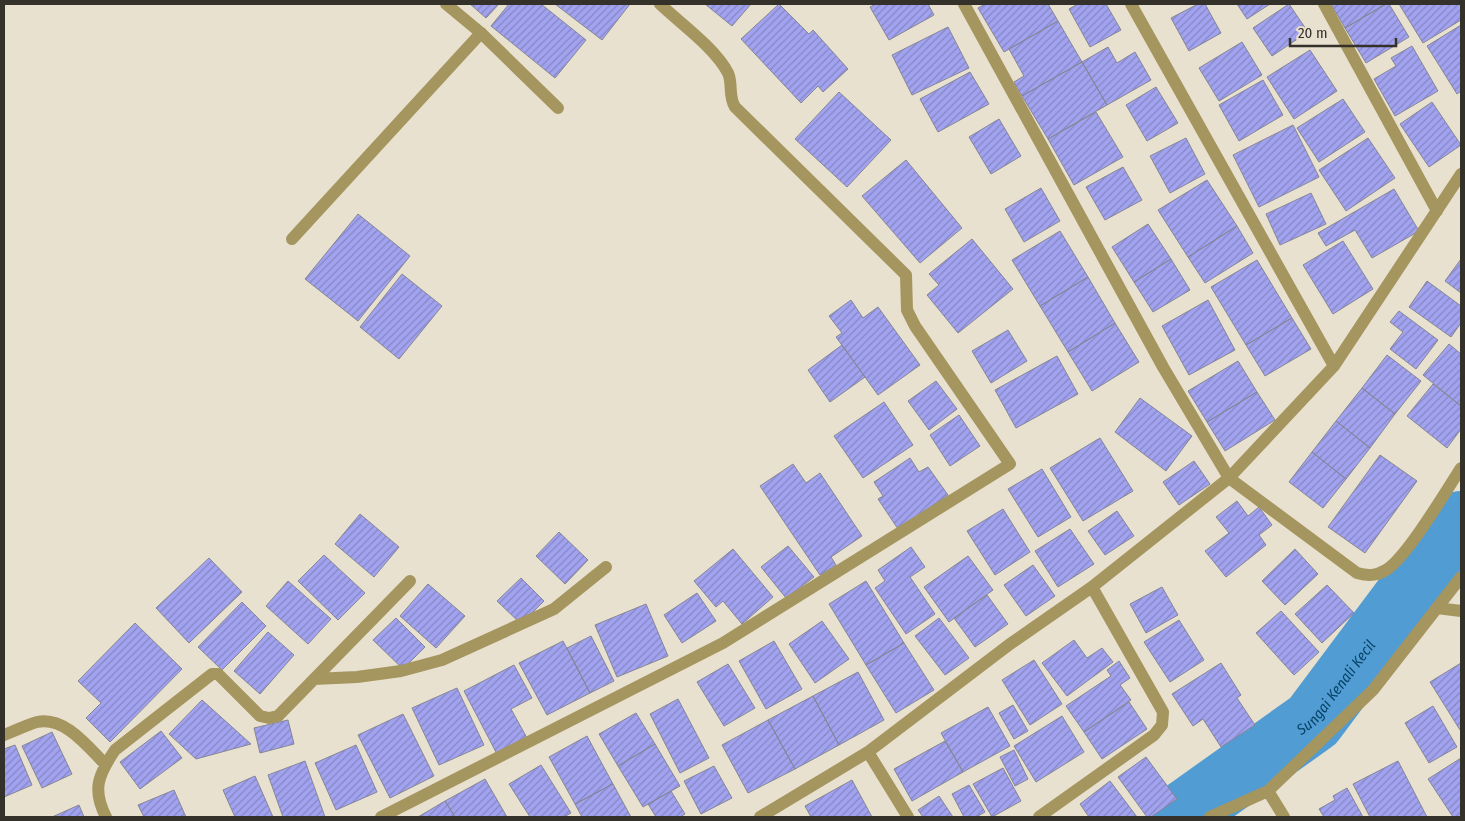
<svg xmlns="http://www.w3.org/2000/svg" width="1465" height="821" viewBox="0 0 1465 821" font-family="'Fira Sans Condensed',sans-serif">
<defs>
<pattern id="building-hatch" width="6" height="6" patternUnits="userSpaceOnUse" patternTransform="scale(1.25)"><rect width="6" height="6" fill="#a2a3f0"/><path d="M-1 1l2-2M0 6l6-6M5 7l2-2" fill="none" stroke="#8585c3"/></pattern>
</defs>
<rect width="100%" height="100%" fill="#e9e1d0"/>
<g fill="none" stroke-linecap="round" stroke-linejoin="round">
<path stroke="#519cd2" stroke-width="64" id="s1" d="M1178,817L1313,721L1461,523"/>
</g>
<path fill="url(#building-hatch)" stroke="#848595" d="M470,4H499L486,18Z
M509,4H541L586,40L555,78L491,26Z
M555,4H630L602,40Z
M705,4H751L732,26Z
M779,4L809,34L813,30L848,69L823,92L818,86L801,103L741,39Z
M876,4H928L934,15L889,40L870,7Z
M985,4H1048L1058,21L1004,52L978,8Z
M1078,4H1106L1121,30L1090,47L1069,9Z
M1198,4H1205L1221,33L1189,51L1171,18Z
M1237,4H1270L1247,19Z
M1289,4L1308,32L1272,56L1253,28Z
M1331,4H1386L1345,28Z
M1386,4H1389L1409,37L1366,63L1345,28Z
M1399,4H1461V20L1423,43Z
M1058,21L1082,62L1022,96L1014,82L1024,76L1009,49Z
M1461,25V91L1457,94L1427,46Z
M948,27L969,68L912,95L892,55Z
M1242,42L1262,75L1219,101L1199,68Z
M1412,46L1438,91L1395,116L1374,79L1396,66L1391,58Z
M1108,47L1117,63L1135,52L1151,80L1107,105L1082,62Z
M1310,50L1337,91L1294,119L1267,77Z
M1082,62L1107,105L1048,139L1022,96Z
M970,72L989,104L938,132L920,99Z
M1263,80L1283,115L1239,141L1219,105Z
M1156,87L1178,123L1147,141L1126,105Z
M839,92L891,140L847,187L795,139Z
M1343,99L1365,132L1319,162L1297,128Z
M1432,102L1461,145L1429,167L1400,124Z
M1096,112L1123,157L1074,185L1048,139Z
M999,119L1021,156L991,174L969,137Z
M1293,125L1319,177L1259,207L1233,155Z
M1186,138L1205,174L1170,193L1150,156Z
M1368,138L1395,178L1346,211L1319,170Z
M906,160L962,228L920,263L862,196Z
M1123,167L1142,200L1105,220L1086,187Z
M1207,180L1237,226L1188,257L1158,210Z
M1041,188L1060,221L1024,242L1005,209Z
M1394,189L1419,231L1372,258L1355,230L1326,246L1318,233Z
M1311,193L1326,224L1280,245L1266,214Z
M358,214L410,256L358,321L305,279Z
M1148,224L1171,259L1134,282L1112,247Z
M1237,226L1253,253L1205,283L1188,257Z
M1060,231L1088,277L1040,306L1012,260Z
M972,239L1013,289L958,333L927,295L939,285L929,274Z
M1343,241L1373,289L1333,314L1303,265Z
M1171,259L1190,290L1153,312L1134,282Z
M1461,259V293L1445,281Z
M1257,260L1292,318L1246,345L1211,287Z
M402,274L442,306L399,359L360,327Z
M1088,277L1115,323L1068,352L1040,306Z
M1427,281L1461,306V323L1451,337L1409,307Z
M851,300L863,318L878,307L920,365L878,395L836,337L842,333L829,316Z
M1208,300L1235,350L1189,375L1162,326Z
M1399,311L1438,340L1416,369L1390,349L1403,332L1390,322Z
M1292,318L1311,349L1265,376L1246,345Z
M1115,323L1139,362L1092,391L1068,352Z
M1008,330L1027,361L991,383L972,351Z
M1449,344L1461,354V406L1423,375Z
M842,345L865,377L830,402L808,370Z
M1387,355L1421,381L1395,414L1362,388Z
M1057,356L1078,394L1016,428L995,390Z
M1238,361L1257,392L1207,422L1188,391Z
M936,381L957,409L929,430L908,401Z
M1433,384L1461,406V429L1447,448L1407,416Z
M1362,388L1395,414L1370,448L1336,421Z
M1257,392L1275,420L1225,451L1207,422Z
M1140,398L1192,436L1166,471L1115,432Z
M884,402L913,445L863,478L834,436Z
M959,415L980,446L950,466L930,435Z
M1336,421L1370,448L1346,479L1312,452Z
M1100,438L1133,491L1083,521L1050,468Z
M1312,452L1346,479L1323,508L1289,482Z
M1380,455L1417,481L1365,553L1328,527Z
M910,458L919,472L928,467L948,495L898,529L878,499L883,496L874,482Z
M1194,461L1210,484L1179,505L1163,482Z
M793,464L806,483L820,473L862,536L831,557L836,565L820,575L760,486Z
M1042,469L1071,517L1038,537L1008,489Z
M1237,501L1248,516L1259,507L1272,525L1259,535L1266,545L1226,577L1205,551L1229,533L1216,517Z
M1003,509L1030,552L995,575L967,531Z
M1117,511L1134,536L1105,555L1088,531Z
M360,514L399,547L374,577L335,544Z
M1070,529L1094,564L1058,587L1035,551Z
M559,532L588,560L565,584L536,556Z
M788,546L814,577L786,598L761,567Z
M911,547L925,567L910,577L935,614L906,634L875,588L885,581L878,570Z
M733,549L773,597L742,624L723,601L716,607L694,581Z
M1295,549L1318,574L1285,605L1262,581Z
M324,555L365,593L338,620L298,581Z
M968,556L993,590L949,622L924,587Z
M209,558L242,592L189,643L156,608Z
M1033,565L1055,596L1026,616L1004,585Z
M521,578L544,601L521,624L497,601Z
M288,581L331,619L308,644L266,606Z
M866,581L904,643L866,665L829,604Z
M428,584L465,616L436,648L400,616Z
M1327,585L1354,613L1322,643L1295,614Z
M1162,587L1178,615L1146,633L1130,604Z
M697,593L716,621L682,643L664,615Z
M987,595L1008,624L975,647L954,618Z
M242,602L266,626L222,670L198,647Z
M646,604L668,656L617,677L595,625Z
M1281,611L1319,652L1294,675L1256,633Z
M396,618L425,647L403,669L373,640Z
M939,618L969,658L945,675L915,636Z
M1179,620L1204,660L1170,682L1144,642Z
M822,621L849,659L815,683L789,644Z
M135,623L182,669L110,742L86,718L101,703L78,681Z
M268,632L294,655L260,694L234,671Z
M591,636L614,681L590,693L567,648Z
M1074,640L1087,658L1102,648L1113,662L1067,696L1042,663Z
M563,641L590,693L547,715L519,663Z
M774,641L802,689L766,709L739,661Z
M904,643L934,690L896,713L866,665Z
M1034,660L1062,704L1030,725L1002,680Z
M1119,661L1130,678L1120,685L1131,700L1084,732L1066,706L1111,676L1107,670Z
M1221,663L1241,695L1237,698L1255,725L1221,747L1203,719L1193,726L1172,694Z
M1461,663V729L1460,730L1430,682Z
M728,664L755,708L724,726L697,682Z
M514,665L532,698L511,709L527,738L497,754L464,691Z
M858,672L884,720L839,745L813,696Z
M457,688L484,745L439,765L412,708Z
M813,696L839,745L795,769L768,720Z
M678,699L709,758L680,773L650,714Z
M202,700L251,744L196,759L169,734Z
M1129,702L1147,729L1102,759L1084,732Z
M1013,705L1028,731L1014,739L999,713Z
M1433,706L1457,747L1429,763L1405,723Z
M988,707L1010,746L963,772L941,733Z
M636,713L655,744L618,766L599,734Z
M403,714L434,776L390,798L358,735Z
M1062,716L1084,752L1036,782L1014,746Z
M288,720L294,744L260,753L254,728Z
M768,720L795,769L748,793L722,745Z
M161,731L182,758L140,789L120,762Z
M52,732L72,774L42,788L22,746Z
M587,736L613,784L575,804L549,757Z
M945,741L963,772L912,801L894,769Z
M655,744L680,786L643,807L618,766Z
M15,745L32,785L4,797V749Z
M356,745L377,792L336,810L315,763Z
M1014,750L1028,779L1015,786L1000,757Z
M1146,757L1177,799L1151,817H1147L1118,777Z
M1461,758V817H1453L1428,779Z
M305,761L325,817H283L268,775Z
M1398,761L1427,817H1370L1353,784Z
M541,765L571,813L564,817H530L509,784Z
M714,766L732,798L701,814L684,781Z
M1003,768L1021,801L992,817L973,784Z
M255,776L273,817H235L223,790Z
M485,779L507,817H455L445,801Z
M852,780L872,817H811L805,806Z
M1110,781L1137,817H1089L1080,804Z
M613,784L631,817H582L575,804Z
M969,785L985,812L976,817H964L952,794Z
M1347,788L1363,817H1324L1319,809L1335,800L1333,796Z
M174,790L186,817H144L138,805Z
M671,791L685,814L680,817H656L648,804Z
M939,796L953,817H923L918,810Z
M445,801L455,817H418Z
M79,805L84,817H52Z"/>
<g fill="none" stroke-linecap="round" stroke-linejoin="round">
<path stroke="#a5955e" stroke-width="12" d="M292,239L481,33"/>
<path stroke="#a5955e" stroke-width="12" d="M446,4L481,33L558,108
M964,4L1163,367L1229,478L1357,573C1368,576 1376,576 1386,570C1407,557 1446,491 1461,468
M1131,4L1334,366
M1324,4L1437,211
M1437,608L1461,611
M314,679L357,677L401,671L442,660L554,609L606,567
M4,735C15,731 26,725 37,722C65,716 88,747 105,764
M868,752L908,817
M1268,791L1284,817
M106,817C92,790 98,775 115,750L212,674H218L260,716L269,718L278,716L410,581
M381,817L723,643L1010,464L915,326L907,310L906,275L735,107C728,96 733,84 728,73C715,48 681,24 660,4
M760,817L868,752L1010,644L1092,587L1229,478L1334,366L1461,174
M1039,817L1154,735L1162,725L1163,712L1092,587
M1210,817L1268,791L1373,690L1461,577"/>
</g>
<g text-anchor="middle" stroke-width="4" stroke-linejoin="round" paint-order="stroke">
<g font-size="15" font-style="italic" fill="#064367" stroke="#e9e1d0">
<text dy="5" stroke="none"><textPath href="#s1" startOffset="206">Sungai Kenali Kecil</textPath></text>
</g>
</g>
<rect width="1465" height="821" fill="none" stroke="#34312b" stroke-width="10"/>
<path d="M1290 38v8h106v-8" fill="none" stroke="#34312b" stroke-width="2.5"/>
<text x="1298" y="38" font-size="15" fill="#34312b" stroke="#e9e1d0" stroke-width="4" paint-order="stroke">20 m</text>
</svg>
